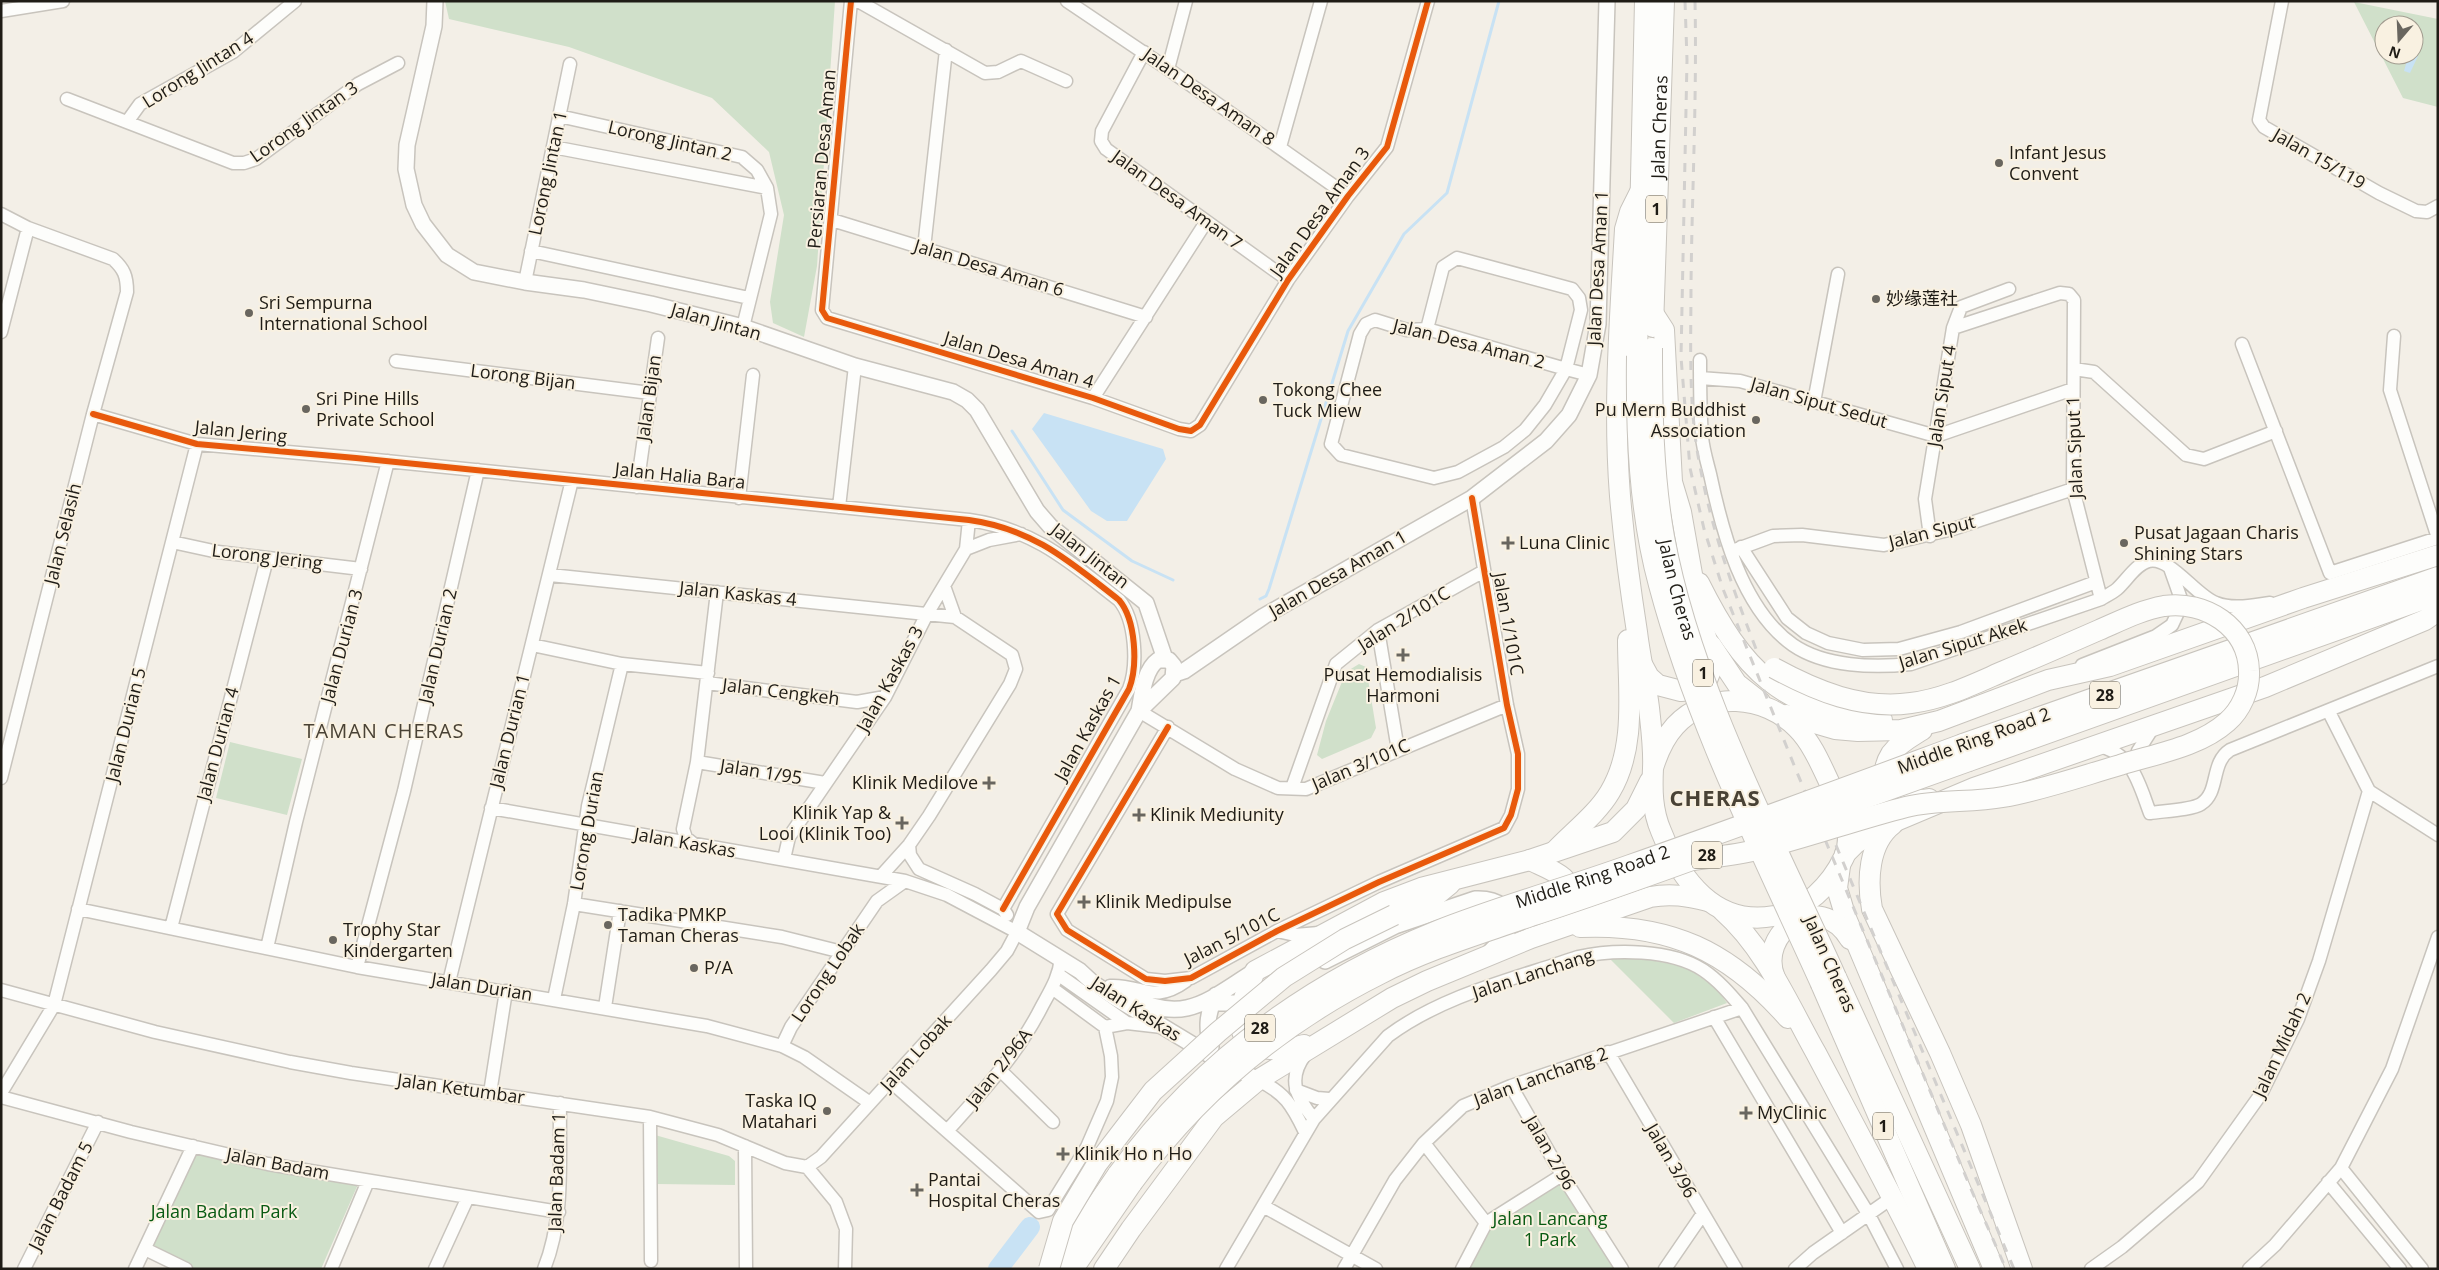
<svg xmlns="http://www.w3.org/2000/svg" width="2439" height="1270" viewBox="0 0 2439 1270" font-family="'Open Sans','Noto Sans SC',sans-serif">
<rect width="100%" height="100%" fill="#f3efe7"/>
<path fill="#d0e0ca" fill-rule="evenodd" d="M445,1H835L817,266L804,337L773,323L770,302L784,215L769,152L712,98L569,47L449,19Z
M2354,2L2438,19V107L2403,98ZM2384,25H2414V55H2384Z
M1359,664L1366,667L1376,728L1371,738L1322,759L1317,755L1326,721L1346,672Z
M230,742L302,759L287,815L216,798Z
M1625,955L1686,967L1716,988L1727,1003L1674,1023L1609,958Z
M655,1135L729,1156L735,1161V1185L656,1184Z
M193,1146L359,1182L321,1269H189L145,1249Z
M1562,1175L1622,1269H1462L1486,1223Z"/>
<path fill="#c8e2f4" d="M2414,53L2418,56L2410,73L2404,71L2406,64L2401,55H2414Z
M1044,413L1163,449L1166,459L1127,521H1107L1091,511L1032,429Z"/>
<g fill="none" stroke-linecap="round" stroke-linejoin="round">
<path stroke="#c8e2f4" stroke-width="3" d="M1012,431L1063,510L1132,561L1173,580
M1260,599L1266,596L1269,589L1348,331L1404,234L1447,193L1499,1"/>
<path stroke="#c8e2f4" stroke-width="20" d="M998,1269L1030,1227"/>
<defs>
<path id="minor" d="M851,1L822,310L827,318L1093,398L1179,429L1191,431L1200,425L1288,280L1348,196L1387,147L1428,1
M858,1L985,73L998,72L1021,61L1066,81
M1067,1L1168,69L1348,196
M2282,1L2259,120L2264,127L2379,193L2416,211L2427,212L2438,206
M1,11L63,1
M1144,52L1102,131L1101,141L1106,149L1288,280
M1168,69L1186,1
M67,99L233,163H244L256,159L358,84L398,63
M559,116L742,157L757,170L767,188L771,214L743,327
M127,122L140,104L233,52L295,1
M553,147L767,188
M1280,147L1321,1
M1,214L28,228L113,259C124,269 127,276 127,292L93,414L1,778
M832,220L1146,317
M924,248L946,50
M531,251L749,298
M525,282L570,64
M1953,328L2060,293L2069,294L2074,300L2073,489L2101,599
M1427,329L1443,267L1457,258L1572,289L1579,298L1581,310L1566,369L1545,405L1525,430L1504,447L1458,472L1434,478L1341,455L1331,444L1360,334L1366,324L1375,320L1407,330L1427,329L1566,369L1589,375
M1,332L28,228
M2394,336L2390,390L2438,538
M2242,344L2330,573L2438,538
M1700,360C1700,386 1700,411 1702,437C1703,449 1707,462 1710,474C1722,531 1742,609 1793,645C1825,667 1874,668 1911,664L2101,599C2106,596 2112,593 2117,589C2127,580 2136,564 2149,561C2170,556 2196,596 2216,603C2233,610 2254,605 2270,603
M396,361L650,393
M2074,369L2094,372L2186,455L2204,459L2276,431
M1700,378L1740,381L1936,436L2073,389
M1093,398L1206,222
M1814,402L1838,274
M93,414L197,444L356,458L969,520C1034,529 1070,562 1119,600C1136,620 1138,666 1129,689L1003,909
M637,487L658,338
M739,498L753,375
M839,507L855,366
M1930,536L1925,499L1953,328L1961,307L2009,289
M172,542L218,552L361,569
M1741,547L1787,618L1806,633L1828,643L1863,650L1899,649L1961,632L2096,582
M966,549L989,540L1021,534
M1735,550L1773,536L1802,535L1884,545L1953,529L2073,489
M550,575L955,617L1012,655L1016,669L1010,684L929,816L909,845L881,876
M944,586L955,617
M1378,630L1398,750
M532,645L622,664L708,673
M2082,665L2156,636L2172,625L2180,608L2181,599L2170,568
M707,683L857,702L885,697
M1139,711L1235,769L1278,788L1306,789L1507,705
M2329,712L2369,791L2438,835
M1168,727L1057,914L1067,930L1146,979L1165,981L1191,978L1277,931L1379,882L1504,828L1511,815L1518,789V754L1507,705L1472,498
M2099,746C2133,754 2139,784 2150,813C2162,811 2192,810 2201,804C2220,792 2210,763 2230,750L2438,666
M697,762L825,783
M2134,763L2138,751L2154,726
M1292,788L1336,664L1378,630L1484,571
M491,808L905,881L947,895L1017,932
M695,845L686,838L683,829L697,762L717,592
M909,845L910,855L919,869L975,894L1003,909L1007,915
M784,859L789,837L885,697L927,614L966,549L969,520
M574,904L782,937L842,952
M78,909L357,967L707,1026L782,1046L804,1057L870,1103
M171,928L267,559
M1277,931L1295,935L1319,933
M267,948L296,822L388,461
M357,967L404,791L478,470
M1059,975L1127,1023
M449,982L572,480
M1110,986C1141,984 1153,1005 1186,981
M1,990L155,1032L290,1062L351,1073L650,1117L718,1135L785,1163L807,1167L836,1202L846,1229L845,1269
M554,999L574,904L588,806L622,664
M605,1007L620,911
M1714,1017L1842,1233
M1105,1027L1127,1023L1162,1027
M782,1046L791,1027L877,901L905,881
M1608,1052L1736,1269
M1305,1055C1287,1079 1296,1097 1314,1119
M1001,1071L1053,1122
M1258,1080C1285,1093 1292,1105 1305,1132
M890,1081L1039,1212L1048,1210L1087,1147L1107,1101L1112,1077L1111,1056L1105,1027L1052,988
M1511,1086L1562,1175L1622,1269
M1296,1090L1317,1098L1329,1099
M1,1093L54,1005L197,444
M490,1093L506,991
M1,1097L131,1132L268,1164L559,1212
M650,1117L651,1261
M947,1131C982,1092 1017,1055 1041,1008C1050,991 1059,978 1061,958
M1424,1143L1486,1223
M745,1146L746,1269
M807,1167L821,1157L991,970L1007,951L1017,932
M2341,1168L2422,1269
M2328,1182L2400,1269
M1263,1206L1376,1269
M145,1249L186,1269
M24,1269L98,1122
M135,1269L193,1146
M331,1269L368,1181
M435,1269L468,1197
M544,1269C565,1217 559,1158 560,1103
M1226,1269L1314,1119L1388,1036C1443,995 1514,979 1578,957C1614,949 1671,949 1703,970C1718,980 1730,994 1742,1008L1869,1215L1897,1269
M1344,1269L1395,1180L1424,1143L1463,1106L1511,1086L1742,1008
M1462,1269L1486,1223L1562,1175
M1665,1269L1702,1215
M1795,1269L1813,1253L1893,1197
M2091,1269L2122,1247L2198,1182L2261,1094L2298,1019L2319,961L2369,791
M2249,1269L2275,1245L2341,1168L2392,1069L2438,937"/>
<path id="tertiary" d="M435,1L434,26L407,145L406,169L414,205L423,224L447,255L474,272L525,282L584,290L651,304L743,327L855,366L953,392L967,400L977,410L1037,511L1050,526L1146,603L1165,659
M1175,674L1184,671L1264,616L1472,498L1546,441L1569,415L1589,375L1598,324L1607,1
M1139,711L1173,678L1174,666L1169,660H1158C1144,670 1142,695 1139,711L1027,907L1017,932L1080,971L1093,983L1114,997L1213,1057L1258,1080
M1325,961L1395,926L1475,899C1495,898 1518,908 1507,932C1503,940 1495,946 1489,953
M1128,996C1185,1026 1208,1000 1255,971
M1203,1003H1244L1251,999
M1211,1047C1206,1027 1207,1014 1216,995"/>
<g id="trunk">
<path d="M1641,190L1630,212L1625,229C1620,318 1613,407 1620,496C1624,542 1630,587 1637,632C1640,657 1646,683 1649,708C1651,727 1654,748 1653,768C1652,790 1652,810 1661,831C1680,879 1715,927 1774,916C1805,911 1831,885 1844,857C1855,831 1842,806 1830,784C1821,765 1812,743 1797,728C1765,695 1708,690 1675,726C1664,738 1658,752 1653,768"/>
<path id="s1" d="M1653,327L1664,1"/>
<path d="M1637,356L1645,1"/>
<path d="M1699,583C1743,671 1781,710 1882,720"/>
<path d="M1711,645L1737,684L1760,702"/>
<path d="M1643,666L1649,677L1658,685L1681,691L1691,690L1700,686L1707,680L1712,668V657L1699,614L1681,512L1672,482L1664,330L1653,313"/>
<path d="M1787,715L1835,729L1858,731L1901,730L1939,721L2048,680L2110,666L2303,598L2438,555"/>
<path d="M1922,730C1911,737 1899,743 1891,754C1872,784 1900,804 1929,799"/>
<path d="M1963,744L2438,577"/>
<path d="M1969,761L2438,594"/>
<path d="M1893,824C1868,843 1867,881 1872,909L1940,1053L1971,1125L2022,1269"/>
<path d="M1555,851C1573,832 1597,814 1610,792C1637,747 1628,689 1628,640"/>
<path d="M1845,854L1856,843L1879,828L1974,788L2265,687L2425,620L2438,611"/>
<path d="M1530,860C1548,869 1577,877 1571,902"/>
<path d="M1840,866L1837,888L1846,918L1994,1269"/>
<path d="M1723,911C1765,948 1789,1005 1816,1053C1854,1125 1893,1196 1928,1269"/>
<path d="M1394,915L1428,902L1450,884"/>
<path d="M1580,927C1670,923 1729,951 1788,1018"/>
<path d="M1836,977L1970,1269"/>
<path d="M1775,978C1756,933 1819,888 1850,939"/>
<path d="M1821,984L1945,1269"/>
<path d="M1304,1045C1279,1052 1237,1055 1240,1015C1241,1001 1250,984 1255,971L1384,902L1421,888L1530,860L1613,832L1636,809L1650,781"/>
<path d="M1053,1269L1118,1174"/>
<path d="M1073,1269L1132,1183"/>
<path d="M1104,1269L1131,1229L1214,1117L1258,1080L1392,998L1427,981L1531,938L1650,897C1671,893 1687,896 1708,901"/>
</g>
</defs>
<use href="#minor" stroke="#c8c4bd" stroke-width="15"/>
<use href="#tertiary" stroke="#c8c4bd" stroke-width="18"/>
<use href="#trunk" stroke="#c8c4bd" stroke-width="22"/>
<use href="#minor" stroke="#fdfdfb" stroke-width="12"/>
<use href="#tertiary" stroke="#fdfdfb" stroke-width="15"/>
<use href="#trunk" stroke="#fdfdfb" stroke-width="20"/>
<path stroke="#d2d0ce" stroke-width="3" stroke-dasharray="9 9" stroke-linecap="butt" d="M1685,1L1687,60L1681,357L1690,468L1704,529L1723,589L1796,770L1971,1189L2006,1269
M1695,1C1697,96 1692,191 1691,285C1691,345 1688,407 1700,466C1712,532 1734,592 1758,654
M1822,812L2014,1269"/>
<defs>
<g id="trunk-bridge">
<path id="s2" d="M1652,348C1652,411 1653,474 1664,537C1692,688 1773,837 1836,977"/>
<path d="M1637,356C1636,433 1639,511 1659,585C1696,724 1762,853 1821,984"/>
<path d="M1757,837L1969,761"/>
<path d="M1693,860C1714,857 1736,855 1756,850C1806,838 1855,820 1906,807C1938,799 1971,803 2003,797C2043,790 2082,776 2120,765C2155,754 2199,747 2227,722C2241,710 2250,690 2249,671C2248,627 2205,600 2164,606C2141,610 2120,621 2099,630C2067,644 2035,658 2004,671C1974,684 1944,699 1911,703C1862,710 1816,691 1774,668"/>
<path id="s3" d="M1118,1174C1201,1061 1308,983 1437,931C1500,906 1566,888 1630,865C1742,826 1852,785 1963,744"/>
<path d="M1132,1183C1198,1093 1280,1024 1380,974C1428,949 1480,934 1531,916C1590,897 1648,876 1706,855"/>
<path d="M1049,1269L1063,1221L1097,1164L1153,1091L1218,1032L1284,977L1345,939L1394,915"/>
</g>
</defs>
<use href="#trunk-bridge" stroke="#c8c4bd" stroke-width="22" stroke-linecap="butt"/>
<use href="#trunk-bridge" stroke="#fdfdfb" stroke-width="20"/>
<defs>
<path id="cycleway" d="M851,1L822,310L827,318L1093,398L1179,429L1191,431L1200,425L1288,280L1348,196L1387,147L1428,1
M93,414L197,444L356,458L969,520C1034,529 1070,562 1119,600C1136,620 1138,666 1129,689L1003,909
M1168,727L1057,914L1067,930L1146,979L1165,981L1191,978L1277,931L1379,882L1504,828L1511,815L1518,789V754L1507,705L1472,498"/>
</defs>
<use href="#cycleway" stroke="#f9f1e1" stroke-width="9"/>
<use href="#cycleway" stroke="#e8590c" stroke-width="6"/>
</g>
<g fill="#69665f" stroke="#f9f1e1" stroke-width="2">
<circle cx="1999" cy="163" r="5"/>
<circle cx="1876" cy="299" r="5"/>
<circle cx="249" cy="313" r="5"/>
<circle cx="1263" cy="400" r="5"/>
<circle cx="306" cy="409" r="5"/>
<circle cx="1756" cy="420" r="5"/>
<path d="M1505.5 535.5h5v5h5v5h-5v5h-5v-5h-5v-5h5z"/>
<circle cx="2124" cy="543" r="5"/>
<path d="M1400.5 647.5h5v5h5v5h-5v5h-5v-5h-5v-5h5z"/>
<path d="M986.5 775.5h5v5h5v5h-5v5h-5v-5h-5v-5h5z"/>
<path d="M1136.5 807.5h5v5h5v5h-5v5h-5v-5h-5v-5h5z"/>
<path d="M899.5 815.5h5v5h5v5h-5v5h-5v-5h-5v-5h5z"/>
<path d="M1081.5 894.5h5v5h5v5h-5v5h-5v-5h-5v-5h5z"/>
<circle cx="608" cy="925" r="5"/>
<circle cx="333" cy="940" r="5"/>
<circle cx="694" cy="968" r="5"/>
<circle cx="827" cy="1111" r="5"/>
<path d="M1743.5 1105.5h5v5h5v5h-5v5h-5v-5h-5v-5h5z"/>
<path d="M1060.5 1146.5h5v5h5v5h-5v5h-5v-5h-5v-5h5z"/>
<path d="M914.5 1182.5h5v5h5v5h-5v5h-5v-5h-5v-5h5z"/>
</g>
<g text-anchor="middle" stroke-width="4" stroke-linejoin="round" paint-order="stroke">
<g fill="#f9f1e1" stroke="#605c53" stroke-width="1">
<rect x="1646" y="195.5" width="20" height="27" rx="4"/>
<rect x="1693" y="659.5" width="20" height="27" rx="4"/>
<rect x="2090" y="681.5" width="30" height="27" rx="4"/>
<rect x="1692" y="841.5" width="30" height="27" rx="4"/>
<rect x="1245" y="1014.5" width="30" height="27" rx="4"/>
<rect x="1873" y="1112.5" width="20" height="27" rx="4"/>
</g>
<g font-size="16" font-weight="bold" fill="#1f1c16">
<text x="1656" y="215">1</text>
<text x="1703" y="679">1</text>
<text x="2105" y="701">28</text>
<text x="1707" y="861">28</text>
<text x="1260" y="1034">28</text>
<text x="1883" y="1132">1</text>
</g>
<g font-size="18" fill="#1f1c16" stroke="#f9f1e1">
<text transform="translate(198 70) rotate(-32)" y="6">Lorong Jintan 4</text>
<text transform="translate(1209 97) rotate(35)" y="6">Jalan Desa Aman 8</text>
<text transform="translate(304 122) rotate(-35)" y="6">Lorong Jintan 3</text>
<text dy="6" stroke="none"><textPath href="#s1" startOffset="200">Jalan Cheras</textPath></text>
<text transform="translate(670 141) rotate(13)" y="6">Lorong Jintan 2</text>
<text transform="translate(822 159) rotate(-85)" y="6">Persiaran Desa Aman</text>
<text transform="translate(2319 159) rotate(30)" y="6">Jalan 15/119</text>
<text transform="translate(548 173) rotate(-78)" y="6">Lorong Jintan 1</text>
<text transform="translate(1177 200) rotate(36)" y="6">Jalan Desa Aman 7</text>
<text transform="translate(1320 212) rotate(-54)" y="6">Jalan Desa Aman 3</text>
<text transform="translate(989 268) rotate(17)" y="6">Jalan Desa Aman 6</text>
<text transform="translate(1598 268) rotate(-87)" y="6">Jalan Desa Aman 1</text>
<text transform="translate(716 322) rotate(16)" y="6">Jalan Jintan</text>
<text transform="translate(1469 344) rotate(14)" y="6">Jalan Desa Aman 2</text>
<text transform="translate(1019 360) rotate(17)" y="6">Jalan Desa Aman 4</text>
<text transform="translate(523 377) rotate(7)" y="6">Lorong Bijan</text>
<text transform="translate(1942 396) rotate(-81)" y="6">Jalan Siput 4</text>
<text transform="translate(649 398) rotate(-82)" y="6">Jalan Bijan</text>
<text transform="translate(1819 403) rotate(16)" y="6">Jalan Siput Sedut</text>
<text transform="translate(241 432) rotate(6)" y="6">Jalan Jering</text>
<text transform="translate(2075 447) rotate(-92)" y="6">Jalan Siput 1</text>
<text transform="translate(680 476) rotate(6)" y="6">Jalan Halia Bara</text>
<text transform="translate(1932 532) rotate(-14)" y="6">Jalan Siput</text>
<text transform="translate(63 534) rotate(-76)" y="6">Jalan Selasih</text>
<text transform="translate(1090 556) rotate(38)" y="6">Jalan Jintan</text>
<text transform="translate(267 557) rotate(7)" y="6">Lorong Jering</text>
<text transform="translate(1338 574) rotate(-30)" y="6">Jalan Desa Aman 1</text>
<text dy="6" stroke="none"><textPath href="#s2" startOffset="244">Jalan Cheras</textPath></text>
<text transform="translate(738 594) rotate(6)" y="6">Jalan Kaskas 4</text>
<text transform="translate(1404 619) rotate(-32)" y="6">Jalan 2/101C</text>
<text transform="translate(1508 624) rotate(80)" y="6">Jalan 1/101C</text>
<text transform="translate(1963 644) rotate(-17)" y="6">Jalan Siput Akek</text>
<text transform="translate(342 646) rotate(-75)" y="6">Jalan Durian 3</text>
<text transform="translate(438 646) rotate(-77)" y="6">Jalan Durian 2</text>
<text transform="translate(890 679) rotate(-61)" y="6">Jalan Kaskas 3</text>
<text transform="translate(781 692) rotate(7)" y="6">Jalan Cengkeh</text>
<text transform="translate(126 725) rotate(-76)" y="6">Jalan Durian 5</text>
<text transform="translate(1088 728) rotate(-61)" y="6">Jalan Kaskas 1</text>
<text transform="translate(510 731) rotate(-76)" y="6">Jalan Durian 1</text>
<text transform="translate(1974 741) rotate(-20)" y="6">Middle Ring Road 2</text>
<text transform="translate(218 744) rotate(-75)" y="6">Jalan Durian 4</text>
<text transform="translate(1361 765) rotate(-23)" y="6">Jalan 3/101C</text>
<text transform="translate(761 772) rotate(9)" y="6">Jalan 1/95</text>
<text transform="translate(587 831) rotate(-80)" y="6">Lorong Durian</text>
<text transform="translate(685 843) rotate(10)" y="6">Jalan Kaskas</text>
<text dy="6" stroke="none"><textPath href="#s3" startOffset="571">Middle Ring Road 2</textPath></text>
<text transform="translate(1232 937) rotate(-27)" y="6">Jalan 5/101C</text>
<text transform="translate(1830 964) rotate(66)" y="6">Jalan Cheras</text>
<text transform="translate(828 973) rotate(-56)" y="6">Lorong Lobak</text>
<text transform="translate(1533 974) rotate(-18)" y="6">Jalan Lanchang</text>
<text transform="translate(482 987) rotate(9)" y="6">Jalan Durian</text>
<text transform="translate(1136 1009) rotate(33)" y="6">Jalan Kaskas</text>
<text transform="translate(2282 1045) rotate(-65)" y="6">Jalan Midah 2</text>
<text transform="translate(916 1053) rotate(-48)" y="6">Jalan Lobak</text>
<text transform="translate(999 1068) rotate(-52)" y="6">Jalan 2/96A</text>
<text transform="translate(1541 1077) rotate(-20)" y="6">Jalan Lanchang 2</text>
<text transform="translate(461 1089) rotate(8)" y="6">Jalan Ketumbar</text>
<text transform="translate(1550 1153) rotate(60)" y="6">Jalan 2/96</text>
<text transform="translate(1671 1161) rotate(60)" y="6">Jalan 3/96</text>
<text transform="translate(278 1164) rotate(11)" y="6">Jalan Badam</text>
<text transform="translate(557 1172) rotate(-88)" y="6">Jalan Badam 1</text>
<text transform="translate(61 1196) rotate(-63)" y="6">Jalan Badam 5</text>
</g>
<g font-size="18" fill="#1f1c16" stroke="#f9f1e1" text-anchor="start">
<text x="2009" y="159">Infant Jesus<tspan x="2009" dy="21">Convent</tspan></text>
<text x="1886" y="305">妙缘莲社</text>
<text x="259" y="309">Sri Sempurna<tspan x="259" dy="21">International School</tspan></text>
<text x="1273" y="396">Tokong Chee<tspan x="1273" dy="21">Tuck Miew</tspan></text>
<text x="316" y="405">Sri Pine Hills<tspan x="316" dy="21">Private School</tspan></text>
<text x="1746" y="416" text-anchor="end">Pu Mern Buddhist<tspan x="1746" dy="21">Association</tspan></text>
<text x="2134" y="539">Pusat Jagaan Charis<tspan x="2134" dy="21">Shining Stars</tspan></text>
<text x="1519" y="549">Luna Clinic</text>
<text x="1403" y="681" text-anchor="middle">Pusat Hemodialisis<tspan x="1403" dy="21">Harmoni</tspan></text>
<text x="978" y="789" text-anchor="end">Klinik Medilove</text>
<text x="891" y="819" text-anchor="end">Klinik Yap &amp;<tspan x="891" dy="21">Looi (Klinik Too)</tspan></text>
<text x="1150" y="821">Klinik Mediunity</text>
<text x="1095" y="908">Klinik Medipulse</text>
<text x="618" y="921">Tadika PMKP<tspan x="618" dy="21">Taman Cheras</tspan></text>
<text x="343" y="936">Trophy Star<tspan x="343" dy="21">Kindergarten</tspan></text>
<text x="704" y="974">P/A</text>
<text x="817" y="1107" text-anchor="end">Taska IQ<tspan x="817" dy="21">Matahari</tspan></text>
<text x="1757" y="1119">MyClinic</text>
<text x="1074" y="1160">Klinik Ho n Ho</text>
<text x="928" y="1186">Pantai<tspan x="928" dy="21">Hospital Cheras</tspan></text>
</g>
<g font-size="18" fill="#085a12" stroke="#f9f1e1">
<text x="224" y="1218">Jalan Badam Park</text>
<text x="1550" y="1225">Jalan Lancang<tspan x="1550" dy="21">1 Park</tspan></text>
</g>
<g font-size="20" letter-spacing="1" fill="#494235" stroke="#f9f1e1">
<text x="384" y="738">TAMAN CHERAS</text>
</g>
<g font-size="22" font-weight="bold" letter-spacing="1" fill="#494235" stroke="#f9f1e1">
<text x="1715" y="806">CHERAS</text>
</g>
</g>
<rect width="2439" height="1270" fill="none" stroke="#1f1c16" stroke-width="5"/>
<g transform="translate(2399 40) rotate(199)"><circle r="24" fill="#f9f1e1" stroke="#a29c90"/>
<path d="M0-4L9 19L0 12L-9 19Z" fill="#69665f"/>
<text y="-8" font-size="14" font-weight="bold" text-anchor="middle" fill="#1f1c16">N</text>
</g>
</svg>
